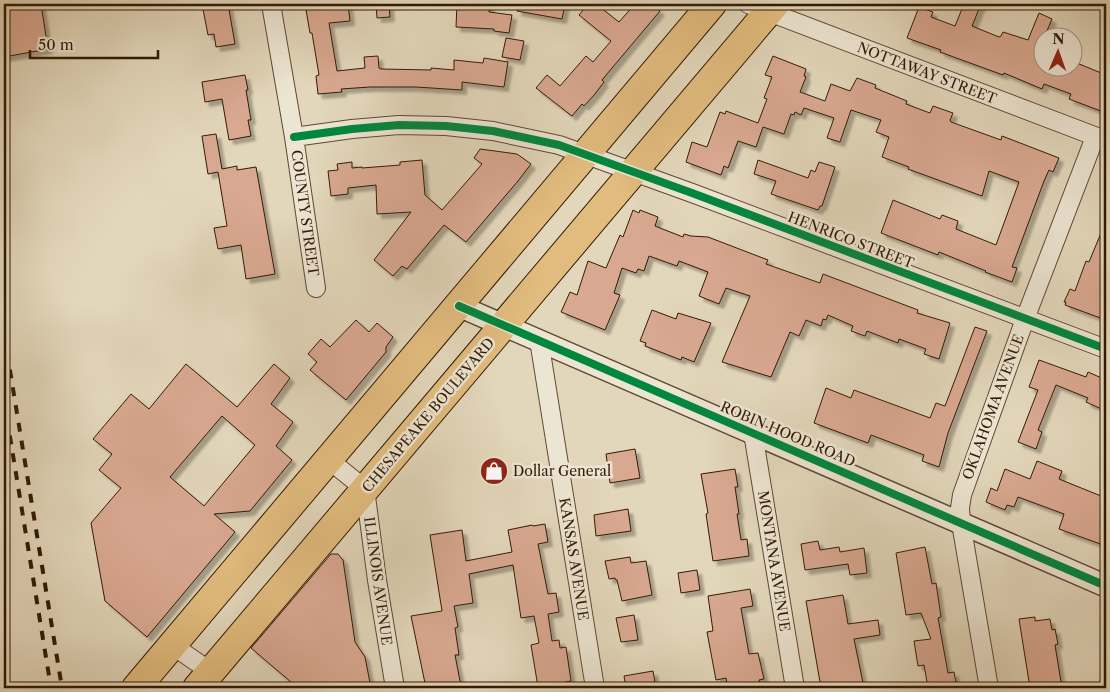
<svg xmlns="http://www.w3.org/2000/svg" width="1110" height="692" viewBox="0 0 1110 692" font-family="'Libre Caslon Text',serif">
<defs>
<filter id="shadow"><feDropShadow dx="4.5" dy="4.5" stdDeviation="1" flood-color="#0004"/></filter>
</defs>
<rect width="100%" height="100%" fill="#e3d7bb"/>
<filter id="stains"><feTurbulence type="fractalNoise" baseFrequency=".004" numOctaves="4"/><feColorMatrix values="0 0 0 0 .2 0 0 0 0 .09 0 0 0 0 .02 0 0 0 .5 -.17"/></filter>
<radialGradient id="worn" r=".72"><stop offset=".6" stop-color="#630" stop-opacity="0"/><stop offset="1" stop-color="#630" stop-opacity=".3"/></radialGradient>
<path fill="#d9a891" stroke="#321a04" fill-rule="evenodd" filter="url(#shadow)" d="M4,4H41L48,49L4,57Z
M202,4H228L235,44L216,47L214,34L208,35Z
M305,4H348L350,21L329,23L337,71L365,68L364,57L378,56L379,68L381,69L431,70V68L454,70V60L483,63L484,58L508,62L504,87L462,82V90L416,87H370L341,89L342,92L318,94L316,76L319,75L312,33H310Z
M376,4H389L390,17L377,18Z
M457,4H490L489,12L512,15L509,33L494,31V29L456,27Z
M518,4H565L562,19L517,11Z
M588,4H596L619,22L635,4H651L660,11L607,74L602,80L604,82L595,94L584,106L582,104L572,116L536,88L547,75L560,86L586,56L593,62L611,41L579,15Z
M964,4H981L972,26L999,37L1001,36L1003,32L1028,40L1039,13L1052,19L1044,38H1042V68H1072V61L1106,75V113L1069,99L1071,94L1044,84L1042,89L1004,73L1003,75L940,52L941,50L907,38L919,7L933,12L931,17L955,26Z
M506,38L524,41L520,60L502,57Z
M773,56L806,69L804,76L806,77L800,92L825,101L831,84L850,91L857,78L876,85L875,88L907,101L906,104L930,113L933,106L953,113L950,120L951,122L1001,140L1002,136L1059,158L1053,172L1049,170L1044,181L1012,267L1017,268L1012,282L985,272L986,271L939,252L938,255L881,233L893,200L940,219L942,215L958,221L956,229L996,245L1019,182L989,171L982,196L908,169L909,167L882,157L889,137L876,132L881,120L851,110L840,142L827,138L834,118L804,108L801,115L795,112L794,115L791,114L784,134L763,127L756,147L738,141L728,168L724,166L721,175L686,162L692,142L707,147L720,112L725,114L726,111L758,123L767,99L764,98L772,77L765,75Z
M245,75L248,90H246L251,120H248L251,136L229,140L222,99L205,102L202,82Z
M216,134L222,169L237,166V170L256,167L275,274L246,279L241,245L218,249L214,228L227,226L218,172L208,174L202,136Z
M480,149L517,154L531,164L518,181L466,242L444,225L407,269L402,266L393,276L374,260L411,212L377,214L376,185L348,188V194L331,196L328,171L338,170L337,164L352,162V168L362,167V168L400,165V162L422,160L425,195L442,210L482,164L474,158Z
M758,160L808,178L811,170L815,172L819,162L835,167L822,206H820L818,210L771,194L776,181L754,174Z
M633,210L639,213L640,210L658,217L655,226L683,237L684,234L691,236L708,237L768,260L766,264L820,283L823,274L918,310L917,313L950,323L939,359L924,354L926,349L899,339L898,343L867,331L865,336L851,331L853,326L828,315L826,320L823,319L821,326L806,320L799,336L790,332L771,377L722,362L750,296L726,288L719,304L699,296L708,272L679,261L677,266L649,256L644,271L638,269L636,273L622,268L614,293L620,295L605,330L561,312L570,292L577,295L588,261L606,268L620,235L623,237Z
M1106,221V320L1065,305L1066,302H1064L1070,289L1075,291L1086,261L1089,262Z
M652,310L676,319L678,313L711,323L694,362L682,357L681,360L645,346L646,343L640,341Z
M356,320L369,332L377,323L393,337L386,347V352L346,400L310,370L317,362L308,354L321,339L330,347Z
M975,327L987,331L948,433L939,467L922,461L924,455L871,435L868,443L814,423L826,388L851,398L854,390L930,418L936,403L945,406Z
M1039,360L1086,377L1088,372L1106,380V411L1086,402L1088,398L1056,385L1038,430L1042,432L1036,449L1018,442L1038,390L1029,387Z
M186,364L237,407L274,364L290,378L271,404L293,422L276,446L292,460L250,511L214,514L235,532L147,637L105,601L91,523L121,488L99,470L112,454L93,439L131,394L149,409ZM222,416L255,445L204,506L170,477Z
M635,449L640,478L610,483L606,454Z
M1037,461L1062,471L1059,479L1106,498V546L1059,529L1064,514L1018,497L1014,507L1007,505L1005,510L986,502L991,488L997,491L1005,469L1030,479Z
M735,469L738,487H735L739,514H737L741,540L747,539L749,556L713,561L706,514L708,513L701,474Z
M628,509L631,531L596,536L594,515Z
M545,524L548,542L538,544L548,594L556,593L559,612L548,614L552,641L559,640L560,648L566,647L571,681L538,687L531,645L539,643L534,616L521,618L513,565L469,574L473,603L454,606L458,627L455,628L459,655H455L461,686L455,687V688H426L411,616L442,611L430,535L462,530L466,561L512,552L508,530L532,525L533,526Z
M818,541L820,550L839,547L840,552L864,548L867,573L850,575L848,564L805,570L801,544Z
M925,547L932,584L936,583L941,617L938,618L948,673L954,672L957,688H928L924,665L918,666L914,641L931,639L921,613L906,615L896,553Z
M331,554H338L343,560L355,642L365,657L371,688H298L251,648Z
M630,557L631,563L646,561L652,595L622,601L617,580H616L615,578L609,579L605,561Z
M697,570L700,590L681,593L678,573Z
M750,589L753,606L741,608L749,654L758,653L764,679L759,680L760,688H728L726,678L716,680L707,632L713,631L708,596Z
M843,595L848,624L878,620L880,635L854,639L864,688H821L806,601Z
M634,615L638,640L621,642L616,618Z
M1035,617V621L1050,619L1052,630L1055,629L1058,644L1055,645L1062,688H1030L1019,619Z
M653,671L656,688H626L624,676Z"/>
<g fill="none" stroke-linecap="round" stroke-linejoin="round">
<defs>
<path id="minor" d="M271,4L294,137L316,288
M748,4L1105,140
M294,137L352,129L399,125L446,126L493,131L559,145L692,193L1106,349
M539,340L595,688
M753,433L795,688
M329,460L365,489L377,580L395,688
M172,645L211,672
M989,688L961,523L960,508L962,495L1025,319L1095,137"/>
<path id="tertiary" d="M459,306L1106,586"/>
<path id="primary" d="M136,688L712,4
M197,688L775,4"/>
</defs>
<use href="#minor" stroke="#5e4932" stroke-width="20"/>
<use href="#tertiary" stroke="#5e4932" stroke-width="24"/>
<use href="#primary" stroke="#321a04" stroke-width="30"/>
<use href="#minor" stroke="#ede5d3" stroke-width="18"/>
<use href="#tertiary" stroke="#ede5d3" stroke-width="21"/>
<use href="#primary" stroke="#e2bc7e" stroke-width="28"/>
<path stroke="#321a04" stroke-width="4" stroke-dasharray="9 9" stroke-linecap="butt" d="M4,334L62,688
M4,400L51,688"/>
<defs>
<path id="cycleway" d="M294,137L352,129L399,125L446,126L493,131L559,145L692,193L1106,349
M459,306L1106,586"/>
</defs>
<use href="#cycleway" stroke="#ede5d3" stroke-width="11"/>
<use href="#cycleway" stroke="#00873e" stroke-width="8"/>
</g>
<defs>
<symbol id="shop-disc" viewBox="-11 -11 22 22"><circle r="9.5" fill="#8f2418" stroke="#ede5d3"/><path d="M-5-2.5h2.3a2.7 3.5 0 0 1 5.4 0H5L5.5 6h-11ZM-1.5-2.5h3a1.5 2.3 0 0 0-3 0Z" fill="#fff"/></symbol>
</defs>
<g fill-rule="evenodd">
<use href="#shop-disc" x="478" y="455" width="32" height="32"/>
</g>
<g text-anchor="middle" stroke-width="5" stroke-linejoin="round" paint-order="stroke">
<g font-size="14" fill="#321a04" stroke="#ede5d3">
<text transform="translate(927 73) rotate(21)" y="5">NOTTAWAY STREET</text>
<text transform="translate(305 213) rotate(82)" y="5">COUNTY STREET</text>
<text transform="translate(851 240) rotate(21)" y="5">HENRICO STREET</text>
<text transform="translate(993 407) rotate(-70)" y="5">OKLAHOMA AVENUE</text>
<text transform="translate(428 415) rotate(-50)" y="5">CHESAPEAKE BOULEVARD</text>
<text transform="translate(788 434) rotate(23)" y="5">ROBIN HOOD ROAD</text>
<text transform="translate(574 559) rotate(81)" y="5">KANSAS AVENUE</text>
<text transform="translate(774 561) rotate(81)" y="5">MONTANA AVENUE</text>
<text transform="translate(378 581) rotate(82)" y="5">ILLINOIS AVENUE</text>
</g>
<g font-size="14" fill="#321a04" stroke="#ede5d3" text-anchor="start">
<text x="513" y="476">Dollar General</text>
</g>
</g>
<rect width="1110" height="692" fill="none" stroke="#e3d7bb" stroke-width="20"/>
<rect x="5" y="5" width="1100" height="682" fill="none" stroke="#321a04" stroke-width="2.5"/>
<rect x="10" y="10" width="1090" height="672" fill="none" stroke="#321a04"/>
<g transform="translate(1058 52) rotate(2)"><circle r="24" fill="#ede5d3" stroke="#a29480"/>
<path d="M0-4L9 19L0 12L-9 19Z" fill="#8f2418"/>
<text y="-8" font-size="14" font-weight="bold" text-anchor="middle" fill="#321a04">N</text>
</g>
<path d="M30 50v8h128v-8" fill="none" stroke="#321a04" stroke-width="2.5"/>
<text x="38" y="50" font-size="15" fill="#321a04" stroke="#ede5d3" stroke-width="4" paint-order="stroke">50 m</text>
<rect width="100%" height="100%" filter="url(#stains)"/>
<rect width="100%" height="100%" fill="url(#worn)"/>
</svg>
